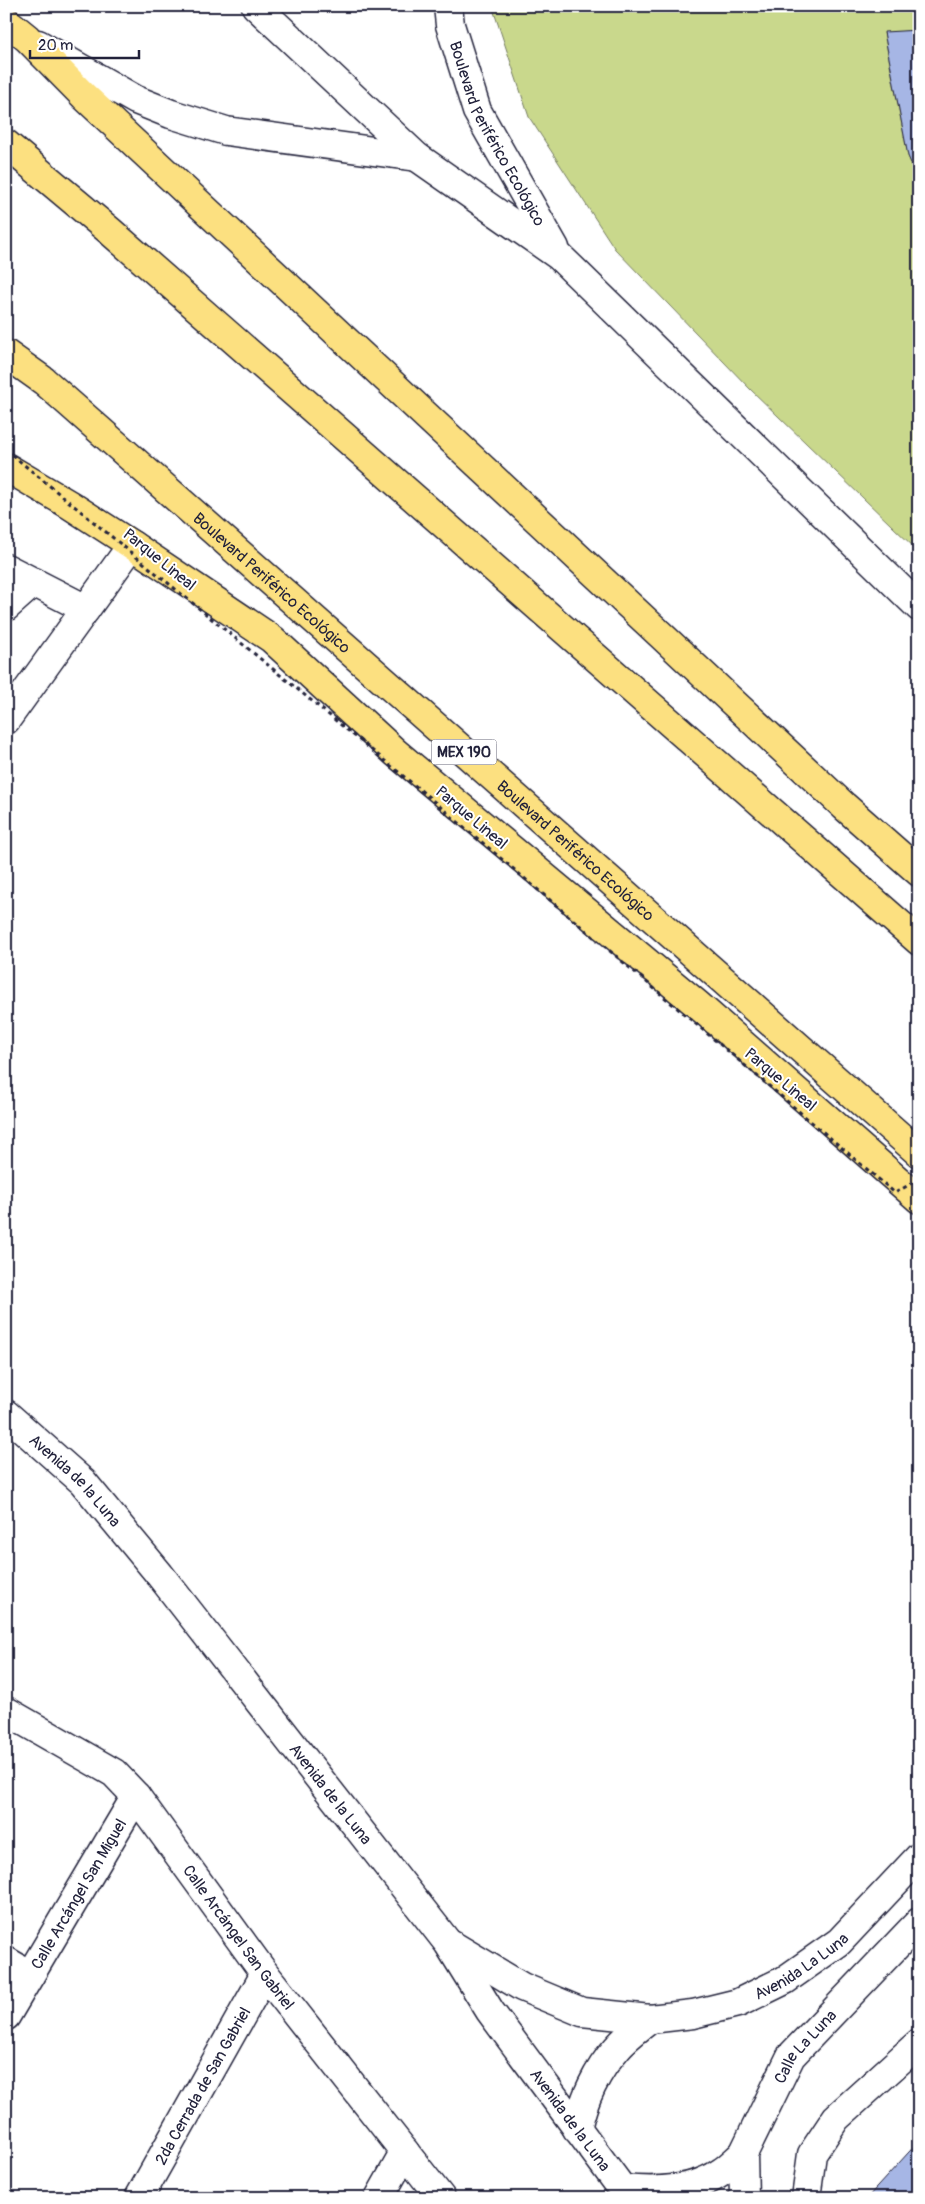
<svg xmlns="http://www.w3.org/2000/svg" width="925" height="2204" viewBox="0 0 925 2204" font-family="Pangolin,sans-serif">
<rect width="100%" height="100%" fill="#fff"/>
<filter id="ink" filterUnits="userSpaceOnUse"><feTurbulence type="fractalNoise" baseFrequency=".02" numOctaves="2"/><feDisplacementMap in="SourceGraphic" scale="10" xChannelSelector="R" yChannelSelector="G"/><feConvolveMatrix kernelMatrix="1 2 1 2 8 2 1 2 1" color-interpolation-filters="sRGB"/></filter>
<g filter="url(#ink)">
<path fill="#c9d88c" stroke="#767d64" d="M492,6H919V30L884,33L908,156L919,182V552L750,389L615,249L529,117Z"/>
<path fill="#a6b6e5" stroke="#22223b" d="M919,30V182L908,156L884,32Z
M919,2141V2198H867Z"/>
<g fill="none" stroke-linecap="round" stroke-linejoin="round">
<defs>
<g id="minor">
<path d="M256,6L417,157L559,256L919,607"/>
<path id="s1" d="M448,6L450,25L477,111L555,248"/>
<path d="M38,44L136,100L171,114L226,131L417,157"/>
<path d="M6,568L86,609"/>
<path d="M6,607L34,582"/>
<path d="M6,720L132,545"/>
<path id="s2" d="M6,1414L83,1482L160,1575L448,1943L490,2011L629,2198"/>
<path id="s3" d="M6,1711L114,1773L136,1796L265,1974L441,2198"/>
<path id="s4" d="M452,1945L522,1987L582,2012L650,2019L693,2014L738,2003L785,1980L839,1942L919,1857"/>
<path d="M6,1961L30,1975"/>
<path id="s5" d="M6,2016L136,1796"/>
<path d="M577,2129C583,2100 597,2070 617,2048C626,2037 639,2028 650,2019"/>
<path d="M622,2189C655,2192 695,2192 723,2171C730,2166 737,2159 743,2154"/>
<path id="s6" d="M139,2198L265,1974"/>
<path d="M379,2198L405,2152"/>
<path id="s7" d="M744,2198L743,2154L791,2056L919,1922"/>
<path d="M806,2198L812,2154L836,2118L919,2043"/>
</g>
<g id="highway">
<path d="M6,21L27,38L85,97L844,806L919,872"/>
<path d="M6,144L111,232L919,941"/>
<path id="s8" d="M6,354L44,381L919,1153"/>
<path d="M6,467L70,505L132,545L272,639L396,753L698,1005L919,1199"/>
</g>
</defs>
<use href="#minor" stroke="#22223b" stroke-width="31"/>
<use href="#highway" stroke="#22223b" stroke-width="31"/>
<use href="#minor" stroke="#fff" stroke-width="28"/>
<use href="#highway" stroke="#fce080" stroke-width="28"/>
<path stroke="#22223b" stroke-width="3" stroke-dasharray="4 4" stroke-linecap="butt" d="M6,450L424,793L895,1193L919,1179"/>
</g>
</g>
<g text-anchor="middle" stroke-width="4" stroke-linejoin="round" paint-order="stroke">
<rect fill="#fff" stroke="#646476" stroke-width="1" x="431.5" y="739.5" width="65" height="25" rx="4"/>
<g font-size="15" font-weight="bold" fill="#22223b">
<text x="464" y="757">MEX 190</text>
</g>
<g font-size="16" fill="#22223b" stroke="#fff">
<text dy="6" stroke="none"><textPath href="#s1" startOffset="138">Boulevard Periférico Ecológico</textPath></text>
<text transform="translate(160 559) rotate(39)" y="6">Parque Lineal</text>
<text dy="6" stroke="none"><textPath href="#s8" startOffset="351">Boulevard Periférico Ecológico</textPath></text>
<text transform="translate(472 817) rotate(40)" y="6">Parque Lineal</text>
<text dy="6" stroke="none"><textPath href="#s8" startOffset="756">Boulevard Periférico Ecológico</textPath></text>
<text transform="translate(781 1079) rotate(40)" y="6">Parque Lineal</text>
<text dy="6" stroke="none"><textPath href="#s2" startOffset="96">Avenida de la Luna</textPath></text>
<text dy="6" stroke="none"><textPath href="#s2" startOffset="501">Avenida de la Luna</textPath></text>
<text dy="6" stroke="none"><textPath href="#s5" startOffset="142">Calle Arcángel San Miguel</textPath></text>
<text dy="6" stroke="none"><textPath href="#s3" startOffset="331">Calle Arcángel San Gabriel</textPath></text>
<text dy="6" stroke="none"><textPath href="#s4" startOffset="378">Avenida La Luna</textPath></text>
<text dy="6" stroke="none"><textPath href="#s7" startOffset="169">Calle La Luna</textPath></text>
<text dy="6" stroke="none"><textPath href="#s6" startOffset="129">2da Cerrada de San Gabriel</textPath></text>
<text dy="6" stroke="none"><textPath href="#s2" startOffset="906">Avenida de la Luna</textPath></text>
</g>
</g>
<rect width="925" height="2204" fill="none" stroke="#fff" stroke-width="25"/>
<rect x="12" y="12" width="900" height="2179" fill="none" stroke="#22223b" stroke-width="2" filter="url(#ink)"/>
<path d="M30 50v8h109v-8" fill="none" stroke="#22223b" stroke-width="2.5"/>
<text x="38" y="50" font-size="15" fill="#22223b" stroke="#ffffff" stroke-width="4" paint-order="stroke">20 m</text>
</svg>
